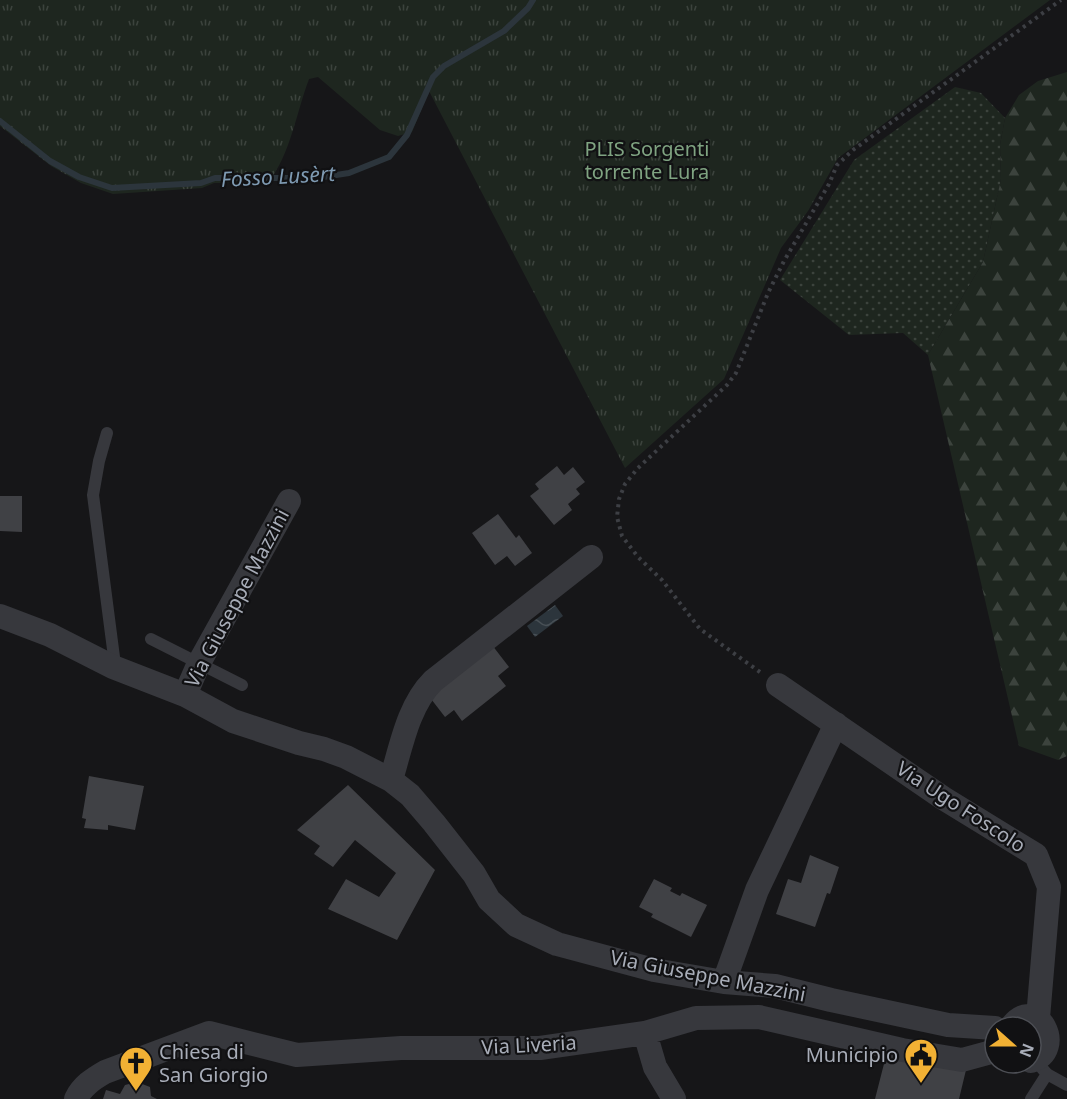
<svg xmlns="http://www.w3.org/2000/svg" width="1067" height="1099" viewBox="0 0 1067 1099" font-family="'Noto Sans',sans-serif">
<defs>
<pattern id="grass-dots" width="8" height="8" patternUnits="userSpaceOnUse" patternTransform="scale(1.5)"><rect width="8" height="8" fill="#1e261f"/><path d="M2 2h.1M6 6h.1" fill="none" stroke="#3c433d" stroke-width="1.8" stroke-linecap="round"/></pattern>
<pattern id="forest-firs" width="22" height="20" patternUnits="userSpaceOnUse" patternTransform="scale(1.5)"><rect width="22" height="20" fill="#1e261f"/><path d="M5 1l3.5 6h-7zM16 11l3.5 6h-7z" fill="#3c433d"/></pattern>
<pattern id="park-tufts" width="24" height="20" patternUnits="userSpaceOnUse" patternTransform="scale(1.5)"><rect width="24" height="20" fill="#1e261f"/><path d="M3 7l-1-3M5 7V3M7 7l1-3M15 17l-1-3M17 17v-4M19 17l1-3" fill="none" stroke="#3c433d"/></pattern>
<pattern id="water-waves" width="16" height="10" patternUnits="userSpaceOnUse" patternTransform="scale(1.5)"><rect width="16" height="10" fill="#2c353c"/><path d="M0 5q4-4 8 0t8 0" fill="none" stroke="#485056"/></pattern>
</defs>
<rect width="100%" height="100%" fill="#161618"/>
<path fill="url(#grass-dots)" d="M955,87L981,93L1005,118L1000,145L1001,179L983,262L928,355L903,333L849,335L780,280L854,160Z"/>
<path fill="url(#forest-firs)" d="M1067,72V756L1058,760L1019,746L928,355L983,262L1001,179L1000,145L1005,118L1019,95L1038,81Z"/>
<path fill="url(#park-tufts)" d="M0,0H1050L838,158L808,211L781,248L724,379L625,468L429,91L412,132L398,136L380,130L318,77L309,79C296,113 291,153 268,183H214L202,188L113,194L81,183L51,166L0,126Z"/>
<path fill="url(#water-waves)" d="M555,605L563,616L535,637L527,626Z"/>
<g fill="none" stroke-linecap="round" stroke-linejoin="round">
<path stroke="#2c353c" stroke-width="6" d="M0,121L50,161L79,177L112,188L201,183L215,178H317L349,173L389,157L407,135L433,77L444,66L504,31L528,8L533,0"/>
</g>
<path fill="#404145" d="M557,466L564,475L573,467L585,482L576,489L580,494L568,504L572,510L554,525L530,496L539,489L535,484Z
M0,496H22V532L0,531Z
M498,514L516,538L519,535L532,553L515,566L507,556L495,565L472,533Z
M492,645L509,667L498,676L506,686L462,721L454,710L445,717L428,695Z
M89,776L144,786L135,830L108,825V830L84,828L86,819L82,818Z
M348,785L435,870L397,940L328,909L346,879L379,897L396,873L355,840L333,867L314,854L320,846L297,830Z
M810,855L839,867L830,894L827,893L815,927L776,914L788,879L801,883Z
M654,879L672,888L670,891L680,896L682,893L707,905L691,937L651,917L653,914L639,907Z
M887,1052L966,1070L959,1099H875Z
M137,1082L150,1087L151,1096L157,1099H103L106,1090L120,1094L125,1085Z"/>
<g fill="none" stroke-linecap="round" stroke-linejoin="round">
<path stroke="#3d3f44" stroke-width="4" stroke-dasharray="3 4.5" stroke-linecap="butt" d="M760,672L700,629L662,580L638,557L622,536L617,517L619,499L625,484L638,468L727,385L736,373L768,293L784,261L829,184L837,165L853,150L1061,0"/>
<path stroke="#37383d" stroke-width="12" d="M107,433L99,461L93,495L114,657L113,667
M151,639L242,685
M1035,1060L1047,1074L1067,1085
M1031,1099L1047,1074"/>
<path stroke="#37383d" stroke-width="24" d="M0,616L50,635L113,667L185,695L233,721L299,743L324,749L346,757L391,780L410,795L434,823L474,874L489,900L516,925L557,944L654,970L724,982L775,986L831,1000L948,1025L995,1028
M778,685L943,798L1036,855L1049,887L1038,1018
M185,695L199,663L289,501
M391,780C401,747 408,706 433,681L591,557
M724,982L757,890L836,724
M1011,1027C1037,992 1067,1051 1031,1061
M645,1033L655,1067L674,1099
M76,1099C82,1086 93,1079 105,1072L209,1033L297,1055L401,1048H540L645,1033L696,1018L759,1017L902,1050L962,1060L995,1051"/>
</g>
<defs>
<symbol id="civic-pin" viewBox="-11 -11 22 30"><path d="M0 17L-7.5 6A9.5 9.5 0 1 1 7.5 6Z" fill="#f2b134" stroke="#111113"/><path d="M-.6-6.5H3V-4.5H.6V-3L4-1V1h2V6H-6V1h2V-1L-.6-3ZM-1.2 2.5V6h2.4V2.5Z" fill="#111"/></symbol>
<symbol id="church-pin" viewBox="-11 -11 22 30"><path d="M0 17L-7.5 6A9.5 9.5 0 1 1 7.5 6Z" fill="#f2b134" stroke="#111113"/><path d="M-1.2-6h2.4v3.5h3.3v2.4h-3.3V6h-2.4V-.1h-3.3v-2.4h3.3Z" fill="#111"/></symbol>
</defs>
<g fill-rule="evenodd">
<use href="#civic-pin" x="902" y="1036" width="38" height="52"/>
<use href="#church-pin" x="117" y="1044" width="38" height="52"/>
</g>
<g text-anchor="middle" stroke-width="4.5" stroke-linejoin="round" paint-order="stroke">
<g font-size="20" fill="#7fa381" stroke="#111113">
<text x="647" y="156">PLIS Sorgenti<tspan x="647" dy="23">torrente Lura</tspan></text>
</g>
<g font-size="20" fill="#a8adb8" stroke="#111113">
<text transform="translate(237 598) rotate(-62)" y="7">Via Giuseppe Mazzini</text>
<text transform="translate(961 807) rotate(33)" y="7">Via Ugo Foscolo</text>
<text transform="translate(708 976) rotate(11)" y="7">Via Giuseppe Mazzini</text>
<text transform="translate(529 1045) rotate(-3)" y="7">Via Liveria</text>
</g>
<g font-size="20" fill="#a8adb8" stroke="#111113" text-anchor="start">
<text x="159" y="1059">Chiesa di<tspan x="159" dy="23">San Giorgio</tspan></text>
<text x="898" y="1062" text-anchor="end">Municipio</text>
</g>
<g font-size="21" font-style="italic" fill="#7f9bb3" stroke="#111113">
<text transform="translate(278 177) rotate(-3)" y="7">Fosso Lusèrt</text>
</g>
</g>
<g transform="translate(1013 1045) rotate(111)"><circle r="28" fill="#111113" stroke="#4d4f55" stroke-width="1.5"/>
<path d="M0-4.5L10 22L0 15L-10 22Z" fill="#f2b134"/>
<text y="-9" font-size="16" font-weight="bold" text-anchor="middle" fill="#a8adb8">N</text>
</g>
</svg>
